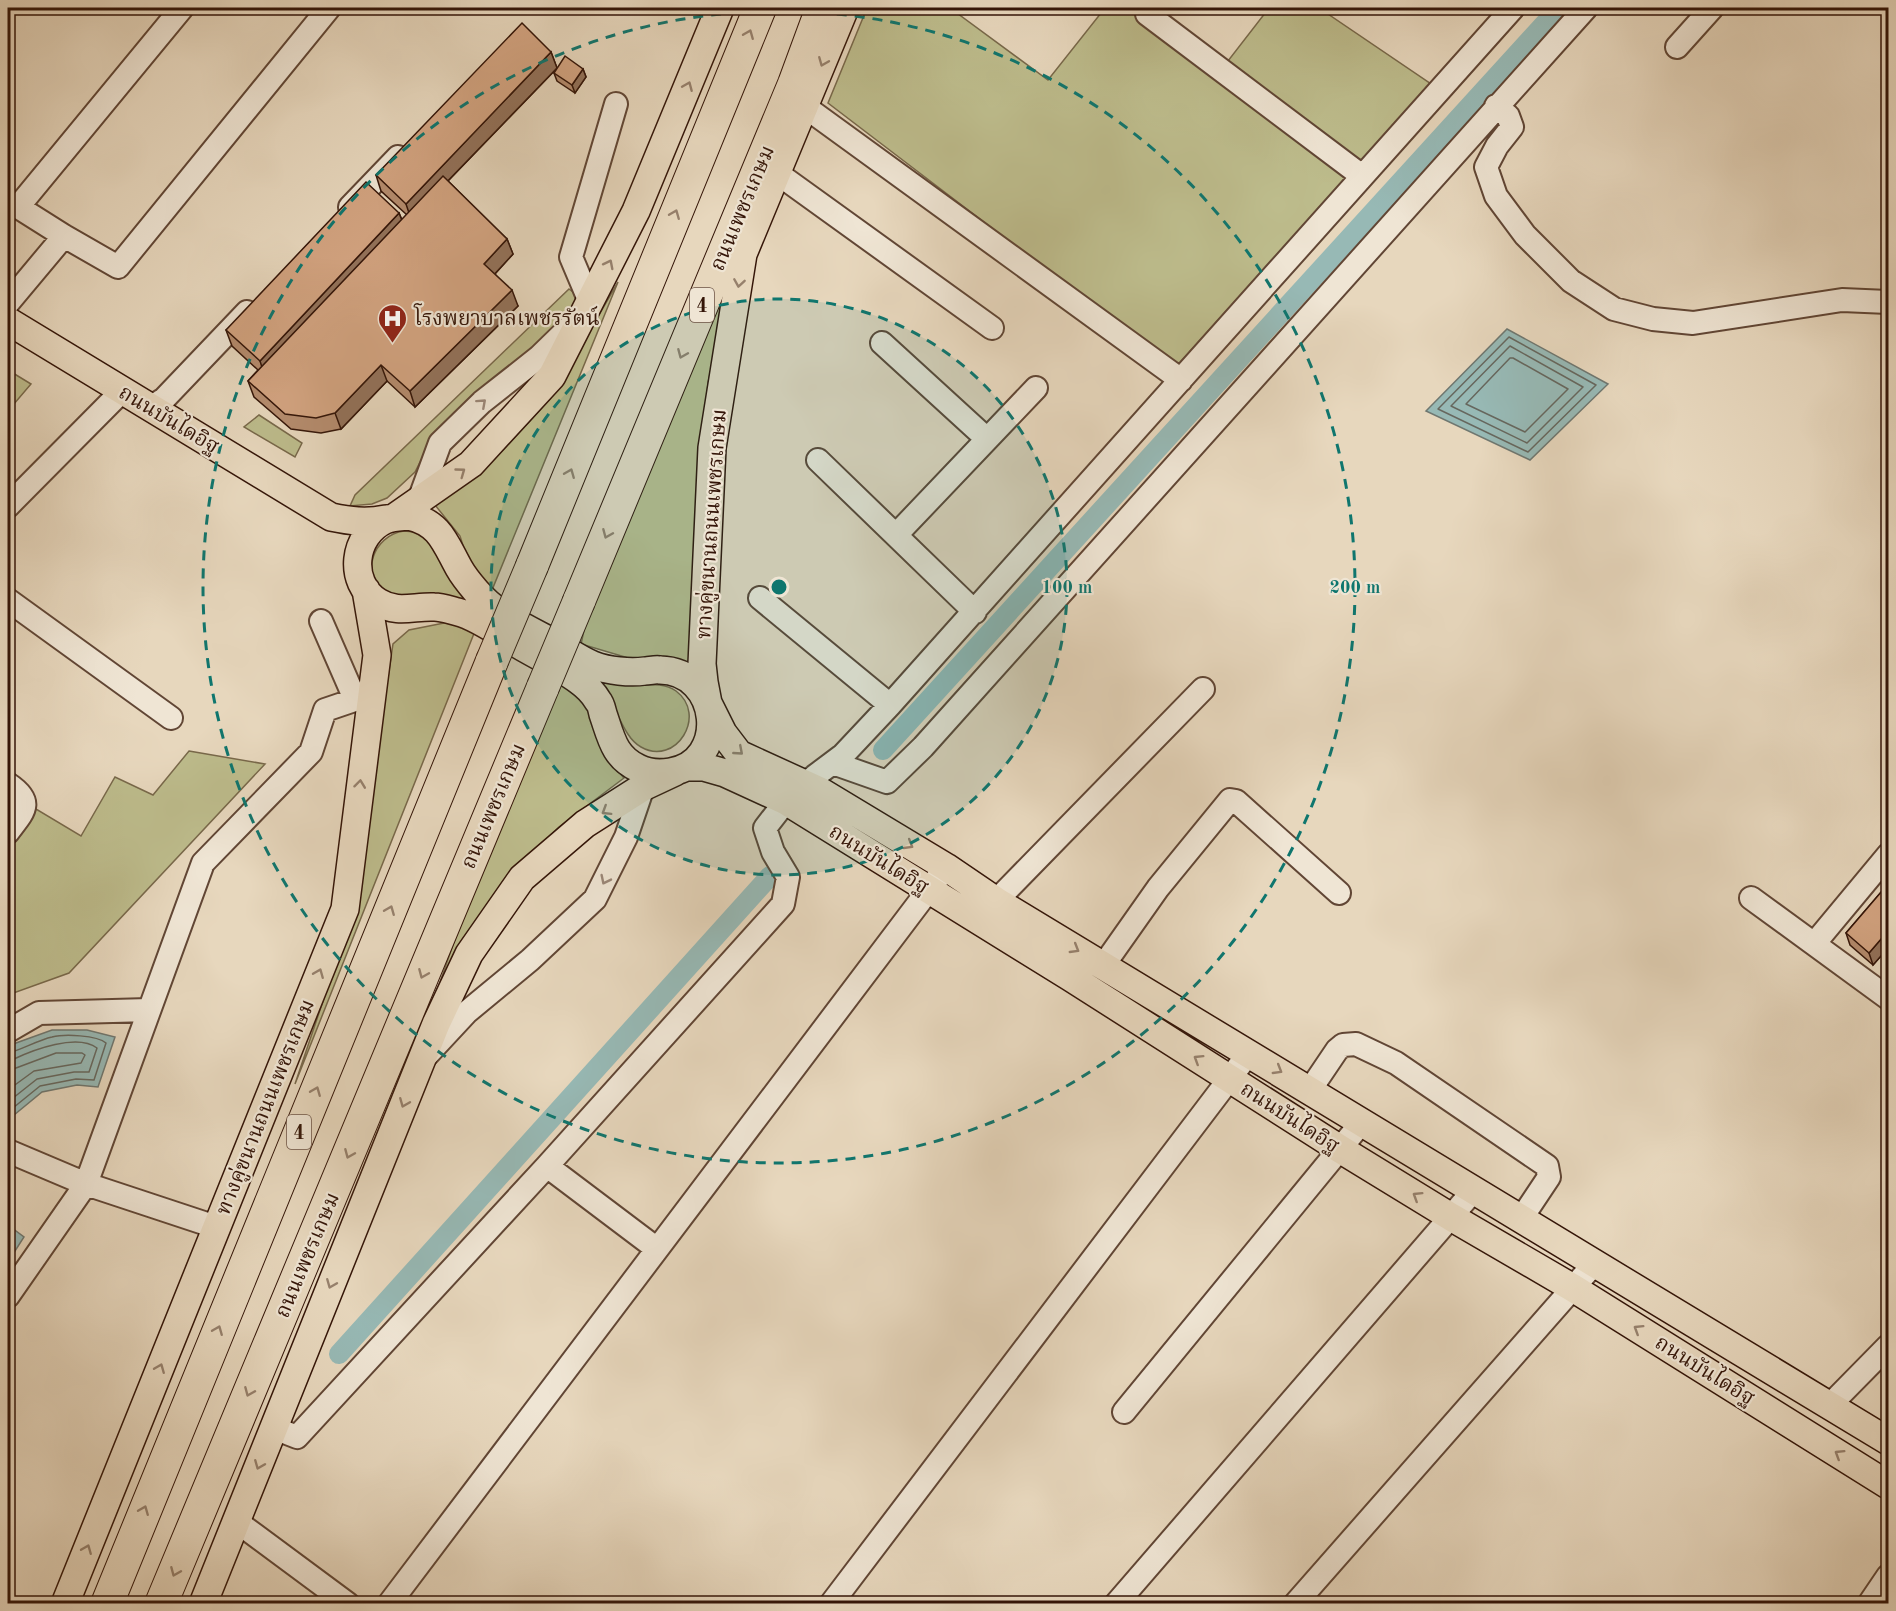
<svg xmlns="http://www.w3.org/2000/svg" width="1896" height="1611" viewBox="0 0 1896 1611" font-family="'Old Standard TT','Noto Serif Thai',serif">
<rect width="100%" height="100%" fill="#e7d7bd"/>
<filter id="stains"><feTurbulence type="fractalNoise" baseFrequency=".00333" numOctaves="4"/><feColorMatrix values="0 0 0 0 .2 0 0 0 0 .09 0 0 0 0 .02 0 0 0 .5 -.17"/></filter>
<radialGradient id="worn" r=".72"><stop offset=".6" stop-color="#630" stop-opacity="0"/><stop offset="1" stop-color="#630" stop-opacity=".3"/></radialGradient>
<path fill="#bdbc8c" stroke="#78684a" stroke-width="1.5" d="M867,8H950L1048,80L1105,8H1158L1228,61L1269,8H1319L1431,84L1175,368L828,103Z
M743,223L708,383L696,496L692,668L671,657L635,660L581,644L588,612Z
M618,282L492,590L469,564L460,536L435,505L461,487L503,450L550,399Z
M569,289L577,295L573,314L431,441L415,472L387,498L372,504L350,506L355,495Z
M8,370L31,384L8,411Z
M259,415L302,443L295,457L244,427Z
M404,531L415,532L426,537L468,599L467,602C441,601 410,604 388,592C358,577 373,535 404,531Z
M449,622L475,631L295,1084L347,930L358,878L393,644L409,630Z
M580,669C591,674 602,681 613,683C633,688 660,679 676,691C708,715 676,767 641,747C624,738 618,710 606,694C599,685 588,677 580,669Z
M563,684L587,703L607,758L624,778L559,827L510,875L416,1051L493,830L550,698Z
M189,751L265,764L69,973L8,995V817L21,800L81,836L115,777L153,795Z"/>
<path fill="#97b9b5" stroke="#6f7770" stroke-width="1.5" d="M1507,329L1608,384L1530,460L1426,411Z
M52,1030H87L115,1037L98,1087L77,1085L42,1092L8,1120V1048L16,1043Z
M8,1225L24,1237L8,1262Z"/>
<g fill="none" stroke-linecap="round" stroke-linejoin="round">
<path stroke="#66675e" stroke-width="1.5" d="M1509,337L1596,385L1528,452L1438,409Z
M1510,346L1583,387L1527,443L1451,406Z
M1510,358H1513L1568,389L1525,432L1466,404Z
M8,1053C19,1051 38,1040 52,1037C64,1034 97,1035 106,1043L94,1080L76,1079L40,1086L8,1112
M8,1060L14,1059C33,1050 77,1033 97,1048L89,1072H74L37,1079L8,1102
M8,1069L16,1068L56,1053H82L85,1055L81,1063L34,1071L8,1090"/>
<path stroke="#97b9b5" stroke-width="20" d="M883,750L1559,8
M339,1354L770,876"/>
<defs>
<path id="minor" d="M182,8L18,207L64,236L118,267L329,8
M1147,14L1362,176
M1677,47L1712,8
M804,106L1181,380
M1496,106L1508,116L1512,127L1497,146L1486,167L1496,196L1525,235L1571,281L1614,309L1653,319L1693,323L1842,300L1888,302
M777,173L992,328
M350,207L398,157
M590,302L571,257L616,104
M8,303L64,236
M882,343L987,439
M150,408L164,399L247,312
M818,460L975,612
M418,503L440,443L482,402L539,357L577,320
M8,506L122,391
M896,535L1036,388
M760,598L890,705
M8,600L171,718
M321,621L355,699
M833,763L887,782L923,747L1586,8
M8,784C35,802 24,811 8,832
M1751,898L1888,998
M996,901L1203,689
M1814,944L1888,855
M1103,966L1158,888L1230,800L1236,801L1339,893
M8,1031L39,1013L149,1010
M427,1055L467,1012L530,960L595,899L626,837L643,787
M1310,1090L1337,1050L1343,1045L1356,1044L1396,1063L1547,1166L1549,1177L1521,1219
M8,1151L86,1184L216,1227
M547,1166L657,1249
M8,1296L86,1184L203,863L311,752L325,710L372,694
M1830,1405L1888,1346
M1124,1412L1362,1122
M274,1428L297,1437L547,1166L783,904L788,877L773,852L765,828L786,801L815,776L843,755L890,705L1513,8
M236,1521L348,1604
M389,1604L946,867
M831,1604L1249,1053
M1116,1604L1474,1190
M1295,1604L1594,1264
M1869,1604L1888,1576"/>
<path id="major" d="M845,8L743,254L712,448L702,664L704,682L708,703L723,733L739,754L820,791L946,867L996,901L1888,1441
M8,321L331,517C350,521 366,523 386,519
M409,516C440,523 445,543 459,568C464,577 470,584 476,591C497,616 528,629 556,644C568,651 580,660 593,665C608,671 630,673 645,671C650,671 655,669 660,670C721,671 730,763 670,772C658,774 648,773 638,768C614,757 611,737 603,714C602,710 601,704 598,701C594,694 585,685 578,680C560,667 540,657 521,646C502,635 478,617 458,612C450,610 442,607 434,607C414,606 397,614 378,602C347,582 353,535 385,520C393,517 401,517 409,516Z
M395,517L471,464L552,376L636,211L720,8
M686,767H704L725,773L786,801L1070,977L1340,1149L1451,1217L1573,1288L1888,1485
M65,1604L345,909L377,655L366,590
M203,1604L436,1024L469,954L522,878L585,824L643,787L675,772"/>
<path id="highway" d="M532,566L760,8
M579,601L794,84L822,8
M107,1604L492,661
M161,1604L543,687"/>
</defs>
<use href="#minor" stroke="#614635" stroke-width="26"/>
<use href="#major" stroke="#341508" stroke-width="30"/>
<use href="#highway" stroke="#341508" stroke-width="34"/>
<use href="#minor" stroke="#efe5d4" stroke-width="22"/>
<use href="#major" stroke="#e7d7bd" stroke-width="27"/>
<use href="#highway" stroke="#e7d7bd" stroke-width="32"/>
<defs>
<path id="highway-bridge" d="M492,661L532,566
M543,687L579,601"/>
</defs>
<use href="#highway-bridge" stroke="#341508" stroke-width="34" stroke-linecap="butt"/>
<use href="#highway-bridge" stroke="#e7d7bd" stroke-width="32"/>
</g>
<path fill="#b58c6e" stroke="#341508" stroke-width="1.5" d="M551,52L557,68L448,181L507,239L513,254L495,274L518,306L415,407L387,381L341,429L321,433L291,429L254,397L248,381L258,370L232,346L226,330L399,213L402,220L407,215L381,191L376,175Z
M583,69L586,77L575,93L557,81L554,73Z
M1888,884V948L1873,965L1850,945L1846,933Z"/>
<path fill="#93725a" stroke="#341508" stroke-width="1.5" d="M551,52L557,68L411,219L406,204Z
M583,69L586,77L575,93L572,85Z
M399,213L405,228L265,377L260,361Z
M507,239L513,254L490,279L484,264Z
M512,290L518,306L415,407L410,391Z
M381,365L387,381L341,429L335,413Z
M1888,931V948L1873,965L1869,953Z"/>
<path fill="#d2a380" stroke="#341508" stroke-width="1.5" d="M522,23L551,52L406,204L376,175Z
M565,56L583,69L572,85L554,73Z
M443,176L507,239L484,264L512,290L410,391L381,365L335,413L316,418L285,414L248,381Z
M366,182L399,213L260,361L226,330Z
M1888,884V931L1869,953L1846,933Z"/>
<defs><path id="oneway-chevron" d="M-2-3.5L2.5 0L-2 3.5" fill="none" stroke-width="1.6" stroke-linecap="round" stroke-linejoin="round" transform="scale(1.5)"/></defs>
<g stroke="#96806c">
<use href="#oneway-chevron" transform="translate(749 34) rotate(-68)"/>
<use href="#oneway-chevron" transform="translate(823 62) rotate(112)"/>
<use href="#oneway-chevron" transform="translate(688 86) rotate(-67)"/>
<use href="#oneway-chevron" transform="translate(675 214) rotate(-68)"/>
<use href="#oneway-chevron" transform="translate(609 264) rotate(-63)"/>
<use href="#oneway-chevron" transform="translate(739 283) rotate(99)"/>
<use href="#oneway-chevron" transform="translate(682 354) rotate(113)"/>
<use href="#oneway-chevron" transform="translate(461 472) rotate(-36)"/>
<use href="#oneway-chevron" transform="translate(570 473) rotate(-68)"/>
<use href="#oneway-chevron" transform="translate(607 534) rotate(113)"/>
<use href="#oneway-chevron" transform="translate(739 751) rotate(41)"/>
<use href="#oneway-chevron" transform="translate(360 784) rotate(-83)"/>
<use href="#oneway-chevron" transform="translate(606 811) rotate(148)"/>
<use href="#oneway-chevron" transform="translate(909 845) rotate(31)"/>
<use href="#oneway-chevron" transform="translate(390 910) rotate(-68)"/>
<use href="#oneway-chevron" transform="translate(1075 949) rotate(31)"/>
<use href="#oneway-chevron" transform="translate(319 973) rotate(-68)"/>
<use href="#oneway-chevron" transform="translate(423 974) rotate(113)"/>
<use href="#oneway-chevron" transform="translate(1198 1059) rotate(-148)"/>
<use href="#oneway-chevron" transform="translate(1278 1070) rotate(31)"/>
<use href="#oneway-chevron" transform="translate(316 1091) rotate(-68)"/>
<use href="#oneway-chevron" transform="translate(404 1103) rotate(112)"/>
<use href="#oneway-chevron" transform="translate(349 1154) rotate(113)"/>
<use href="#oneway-chevron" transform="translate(1417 1196) rotate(-148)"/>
<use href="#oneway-chevron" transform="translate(331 1284) rotate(112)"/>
<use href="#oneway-chevron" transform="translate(1638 1329) rotate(-148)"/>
<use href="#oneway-chevron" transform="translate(218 1330) rotate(-68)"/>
<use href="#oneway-chevron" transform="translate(160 1368) rotate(-68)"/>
<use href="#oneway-chevron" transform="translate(249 1392) rotate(113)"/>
<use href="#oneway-chevron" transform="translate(1839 1454) rotate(-148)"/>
<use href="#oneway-chevron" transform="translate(259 1465) rotate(112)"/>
<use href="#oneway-chevron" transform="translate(144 1510) rotate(-68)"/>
<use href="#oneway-chevron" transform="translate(87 1549) rotate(-68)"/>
<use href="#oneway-chevron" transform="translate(175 1572) rotate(113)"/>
</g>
<g stroke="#9b8778">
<use href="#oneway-chevron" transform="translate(482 403) rotate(-42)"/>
<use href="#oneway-chevron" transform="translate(605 880) rotate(116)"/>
</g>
<circle cx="779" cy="587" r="288" fill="#0f766e" fill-opacity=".12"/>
<g fill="none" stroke="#0f766e" stroke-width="3" stroke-dasharray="10 8">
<circle cx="779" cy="587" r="288"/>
<circle cx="779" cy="587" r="576"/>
</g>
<defs>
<symbol id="hospital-pin" viewBox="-11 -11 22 30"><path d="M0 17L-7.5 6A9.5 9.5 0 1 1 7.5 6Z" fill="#8f2418" stroke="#efe5d4"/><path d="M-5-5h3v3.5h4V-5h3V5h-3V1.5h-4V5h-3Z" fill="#fff"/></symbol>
</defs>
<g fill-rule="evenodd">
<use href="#hospital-pin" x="376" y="302" width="33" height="45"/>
</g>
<g text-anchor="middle" stroke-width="4.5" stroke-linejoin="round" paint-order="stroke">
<g fill="#efe5d4" stroke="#6c5345" stroke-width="1.5">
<rect x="690" y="288" width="24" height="34" rx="4.5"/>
<rect x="287" y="1115" width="24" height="34" rx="4.5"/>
</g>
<g font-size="20" font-weight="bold" fill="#341508">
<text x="702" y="312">4</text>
<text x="299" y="1139">4</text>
</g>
<g font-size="21" fill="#341508" stroke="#efe5d4">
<text transform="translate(742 208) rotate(-67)" y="7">ถนนเพชรเกษม</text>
<text transform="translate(169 419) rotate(31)" y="7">ถนนบันไดอิฐ</text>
<text transform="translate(711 524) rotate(-86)" y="7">ทางคู่ขนานถนนเพชรเกษม</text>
<text transform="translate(493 806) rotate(-67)" y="7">ถนนเพชรเกษม</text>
<text transform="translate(879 859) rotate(32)" y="7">ถนนบันไดอิฐ</text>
<text transform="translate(265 1107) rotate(-68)" y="7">ทางคู่ขนานถนนเพชรเกษม</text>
<text transform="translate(1290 1117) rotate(33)" y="7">ถนนบันไดอิฐ</text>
<text transform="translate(307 1255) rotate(-67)" y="7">ถนนเพชรเกษม</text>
<text transform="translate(1705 1370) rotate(32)" y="7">ถนนบันไดอิฐ</text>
</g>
<g font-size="21" fill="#341508" stroke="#efe5d4" text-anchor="start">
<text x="414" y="325">โรงพยาบาลเพชรรัตน์</text>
</g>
</g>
<circle cx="779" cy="587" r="9" fill="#0f766e" stroke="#efe5d4" stroke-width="3"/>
<g font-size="18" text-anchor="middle" font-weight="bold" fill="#0f766e" stroke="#efe5d4" stroke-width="4.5" stroke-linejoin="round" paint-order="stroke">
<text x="1067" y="593">100 m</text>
<text x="1355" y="593">200 m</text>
</g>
<rect width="1896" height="1611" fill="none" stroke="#e7d7bd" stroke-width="30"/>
<rect x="9" y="9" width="1878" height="1593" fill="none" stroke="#341508" stroke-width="3"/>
<rect x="15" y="15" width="1866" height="1581" fill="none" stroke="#341508" stroke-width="1.5"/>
<rect width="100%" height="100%" filter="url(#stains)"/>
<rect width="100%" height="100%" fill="url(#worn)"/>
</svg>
